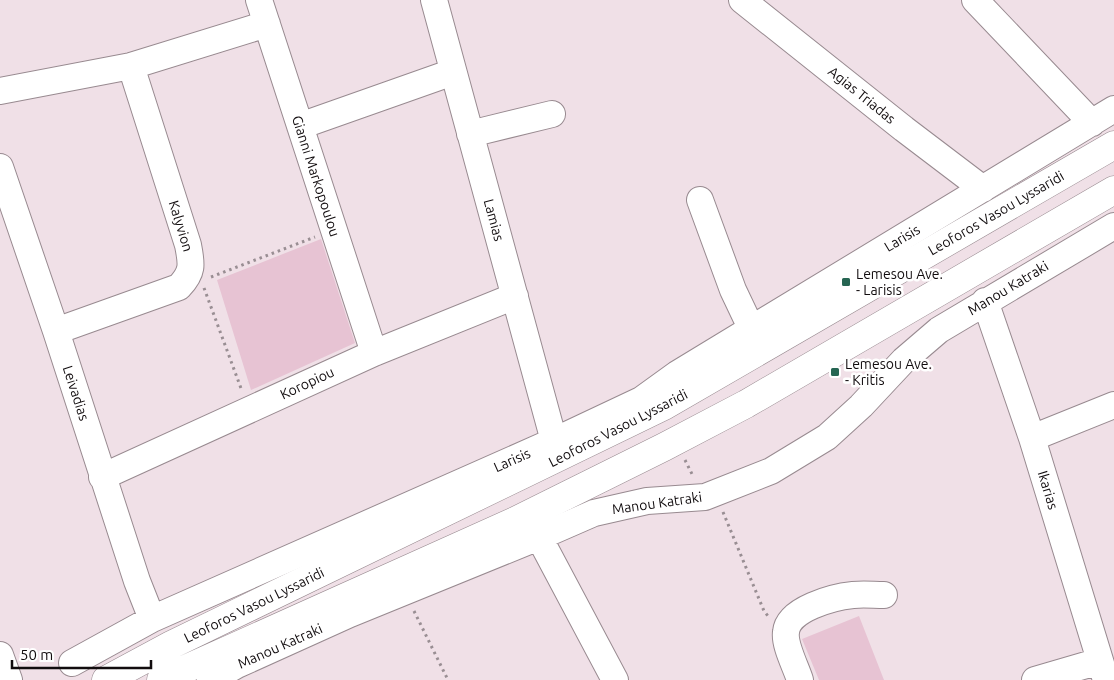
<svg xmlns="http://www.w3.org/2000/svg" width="1114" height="680" viewBox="0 0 1114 680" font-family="Ubuntu,sans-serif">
<rect width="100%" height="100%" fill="#f0e0e7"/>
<path fill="#e7c3d3" d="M321,239L355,343L251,390L217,280Z
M859,616L884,680H819L802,639Z"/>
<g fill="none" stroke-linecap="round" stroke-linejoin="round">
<defs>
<path id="minor" d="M259,0L374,353
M434,0L554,441
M742,0L904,129L983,189
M975,0L1092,123
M0,91L131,66L267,24
M300,126L453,72
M470,134L552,114
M0,167L56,331L137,581L152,619
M700,200L733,290L752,330
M985,301L1032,438L1106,680
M56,331L179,287C193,272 192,265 188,245L131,66
M1032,438L1114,405
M102,477L374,353L515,296
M539,537L615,680
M0,655L9,680
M72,663L152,619L554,441L641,400L677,374L1114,109
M210,680L237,665L350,614L539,537L594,513L647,501L705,497L771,471L827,437L861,406L904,360L939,330L1114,226
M800,680C796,667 784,645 786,632C788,609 833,597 853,595C863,594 874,595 884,595
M1035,680L1100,661"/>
<path id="major" d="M106,680L171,645L664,406L1114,145
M161,680L515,521L664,447L746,404L1114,190"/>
</defs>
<use href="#minor" stroke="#988a90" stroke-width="28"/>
<use href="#major" stroke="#988a90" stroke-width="29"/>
<path stroke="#998e93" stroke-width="3" stroke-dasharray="2.5 4" stroke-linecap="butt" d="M211,277L315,237
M204,288L242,391
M685,460L693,476
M723,512L764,611L768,616
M414,611L448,680"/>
<use href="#minor" stroke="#fff" stroke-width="26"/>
<use href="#major" stroke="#fff" stroke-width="28"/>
</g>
<g fill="#266552" stroke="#fff" stroke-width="2">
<rect x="841" y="277" width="10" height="10" rx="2.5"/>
<rect x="830" y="367" width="10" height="10" rx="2.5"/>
</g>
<g text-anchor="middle" stroke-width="5" stroke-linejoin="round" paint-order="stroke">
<g font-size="14" fill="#110c0e" stroke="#fff">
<text transform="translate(862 95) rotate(39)" y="5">Agias Triadas</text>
<text transform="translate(316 176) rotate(72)" y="5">Gianni Markopoulou</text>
<text transform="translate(996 213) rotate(-30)" y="5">Leoforos Vasou Lyssaridi</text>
<text transform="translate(494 220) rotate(75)" y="5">Lamias</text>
<text transform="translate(181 226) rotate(73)" y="5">Kalyvion</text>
<text transform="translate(902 238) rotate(-31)" y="5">Larisis</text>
<text transform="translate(1008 288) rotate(-31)" y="5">Manou Katraki</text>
<text transform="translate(307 383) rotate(-25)" y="5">Koropiou</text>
<text transform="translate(76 393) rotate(72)" y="5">Leivadias</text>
<text transform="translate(618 428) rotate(-27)" y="5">Leoforos Vasou Lyssaridi</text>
<text transform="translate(512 460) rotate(-24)" y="5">Larisis</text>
<text transform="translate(1048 490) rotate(73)" y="5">Ikarias</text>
<text transform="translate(657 503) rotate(-8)" y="5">Manou Katraki</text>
<text transform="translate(254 605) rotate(-26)" y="5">Leoforos Vasou Lyssaridi</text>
<text transform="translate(280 646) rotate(-24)" y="5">Manou Katraki</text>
</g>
<g font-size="14" fill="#110c0e" stroke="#fff" text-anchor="start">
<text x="856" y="279">Lemesou Ave.<tspan x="856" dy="16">- Larisis</tspan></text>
<text x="845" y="369">Lemesou Ave.<tspan x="845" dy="16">- Kritis</tspan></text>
</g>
</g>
<path d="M12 660v8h139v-8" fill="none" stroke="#110c0e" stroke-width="2.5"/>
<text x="20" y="660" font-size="15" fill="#110c0e" stroke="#ffffff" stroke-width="4" paint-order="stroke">50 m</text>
</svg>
